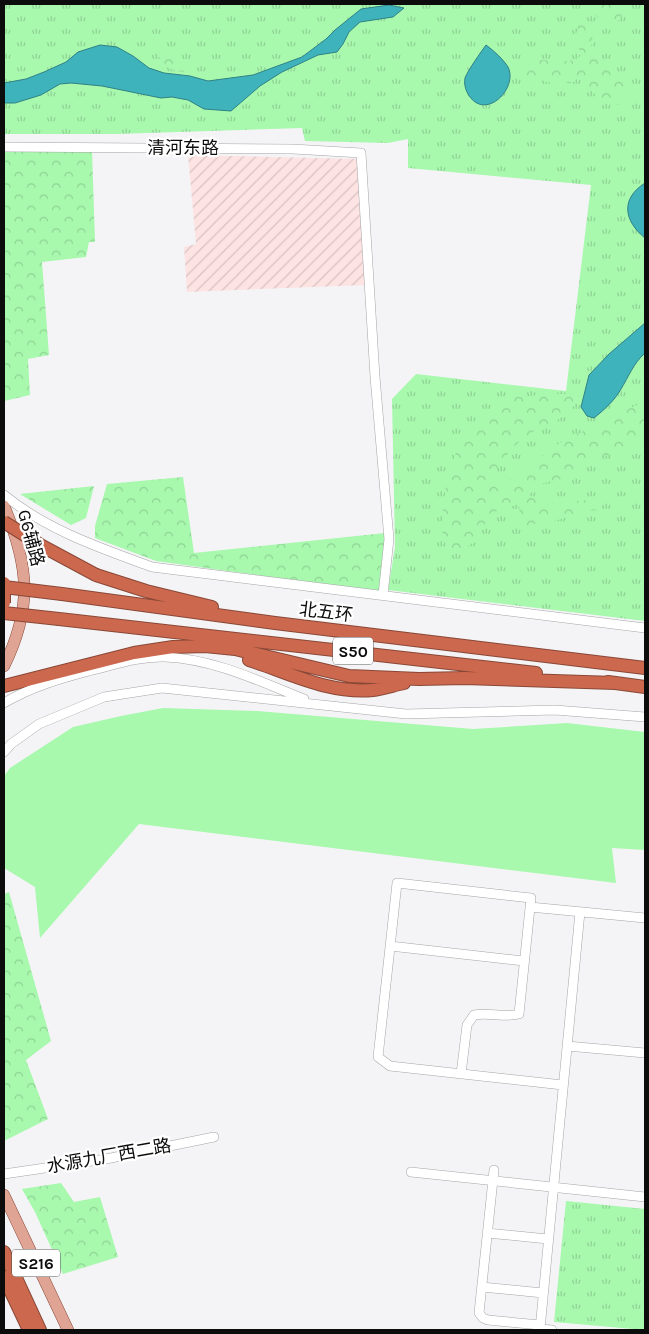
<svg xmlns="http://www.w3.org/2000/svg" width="649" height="1334" viewBox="0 0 649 1334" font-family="Karla,'Noto Sans SC',sans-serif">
<defs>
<pattern id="industrial-furrows" width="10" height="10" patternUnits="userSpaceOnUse" patternTransform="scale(1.25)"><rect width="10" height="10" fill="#fee3e3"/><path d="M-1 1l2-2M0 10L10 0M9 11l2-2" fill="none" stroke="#d8c2c2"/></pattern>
<pattern id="grass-tufts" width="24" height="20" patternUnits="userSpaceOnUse" patternTransform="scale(1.25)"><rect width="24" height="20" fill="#a8f8ae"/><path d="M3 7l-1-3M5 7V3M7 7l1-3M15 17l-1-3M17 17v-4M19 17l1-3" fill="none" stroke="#8fd394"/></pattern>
<pattern id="forest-crowns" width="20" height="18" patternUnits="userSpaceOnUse" patternTransform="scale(1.25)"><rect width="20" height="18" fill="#a8f8ae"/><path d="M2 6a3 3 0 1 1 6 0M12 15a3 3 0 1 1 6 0" fill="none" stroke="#8fd394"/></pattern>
</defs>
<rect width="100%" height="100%" fill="#f4f4f6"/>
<path fill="url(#industrial-furrows)" d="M188,155L357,159L365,285L187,292L184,247L196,244Z"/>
<path fill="url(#grass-tufts)" d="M15,4H645V621L388,590L395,547L392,399L416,374L566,391L591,185L408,168V139L388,143L305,141L302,128L116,134H4V5Z
M566,1201L645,1209V1330L554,1322Z"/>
<path fill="url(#forest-crowns)" d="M591,4H626L620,19L615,24H603L595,14Z
M579,18C588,23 594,32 592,43C591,49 589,50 591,55C610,67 635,74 625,102L617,105L601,103C593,93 590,82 577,79L572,83L545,82L534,75L530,77L526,76L523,64L539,60L569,61L577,59L581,55C578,39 570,47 578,29L576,23Z
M164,52L173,53L189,63L191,72C174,73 164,68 157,53Z
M92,150L95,242H89L86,257L42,262L49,355L28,359L30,395L4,401V152Z
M557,394H575L578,400C562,424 547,422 525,437C514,444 500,464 491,474V483L508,481L561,442L645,401V435L624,451L604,456L588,465L578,475L540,484L529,495C551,511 574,497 598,501V510L587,511L554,521L527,525L520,518L519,504L491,513C477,536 477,550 447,551L441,527L447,477L461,441L498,402L513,397Z
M183,477L194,553L385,533L386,540L380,588L377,592L156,561L95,538V526L107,484Z
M94,486L86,518L71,525L20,494Z
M9,892L51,1041L26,1060L48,1119L4,1141V894Z
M61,1183L74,1202L100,1197L118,1257L63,1274L35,1212L22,1189Z"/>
<path fill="#a8f8ae" d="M163,708L257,711L473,729L567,723L645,732V850L612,848L616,883L139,824L40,938L35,887L4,868V776L10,768L73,727L121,716Z"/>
<path fill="#3fb3bb" stroke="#308186" d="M389,5L404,8L393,17L360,22L349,32L343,44L337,52L318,55L282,72L260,86L231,111L204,109L188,100L172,97L161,98L102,86L71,83L60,84L41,95L15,103H4V83L26,79L44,72L66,62L78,52L100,45L117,47L133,56L149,68L164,73L190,76L208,81L253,75L302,57L326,39L335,30L361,9Z
M486,45C494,51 503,59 508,67C519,89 483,124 467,92C465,88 464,83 465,78C468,70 481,52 486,45Z
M645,183V238C624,221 620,199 645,183Z
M645,323V353C633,364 629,376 621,389C615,400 604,410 594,418L587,416L581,407L589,375L609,354Z"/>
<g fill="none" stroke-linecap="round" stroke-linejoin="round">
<defs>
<path id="minor" d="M4,147L293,149L361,153L375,377L389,539L383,595
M4,495C47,530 100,548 152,567L645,628
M4,703C31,687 59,679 89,671C114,665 139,656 165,657C214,659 259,681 304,699
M4,752L11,744L39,724L104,697L162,688L406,714L555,710L645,717
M530,907L645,918
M390,946L524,961
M567,1046L645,1053
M461,1074L467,1025L474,1015C489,1012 504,1018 519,1014L531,898L397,883L378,1057L390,1066L563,1085
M494,1170L479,1313L483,1318L488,1320L540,1325
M411,1172L645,1197
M4,1174L106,1159L214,1137
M487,1233L548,1239
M482,1287L543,1293
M552,1330L540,1329L580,912"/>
<path id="major" d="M4,506C29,566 33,607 4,666
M4,1195L68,1330"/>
<path id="highway" d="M96,575L146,591L212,607
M62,594L275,623L645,668
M59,619L536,673
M249,660C290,673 328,694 373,690C383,689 394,685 404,683
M608,682L645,687
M4,686L134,653L173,647L205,646L235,649L349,676L419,679L465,678L615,683
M4,1252L40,1330
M4,1277L29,1330"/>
</defs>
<use href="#minor" stroke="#a5a5a7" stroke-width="10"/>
<use href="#major" stroke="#894837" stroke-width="12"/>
<use href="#highway" stroke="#894837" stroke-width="14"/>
<use href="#minor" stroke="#fff" stroke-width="9"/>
<use href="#major" stroke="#e0a495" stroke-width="11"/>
<use href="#highway" stroke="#cc684e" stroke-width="12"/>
<defs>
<path id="highway-bridge" d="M4,522L42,546L96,575
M4,583V603
M4,587L62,594
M4,613L59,619"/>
</defs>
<use href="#highway-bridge" stroke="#894837" stroke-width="14" stroke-linecap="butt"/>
<use href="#highway-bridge" stroke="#cc684e" stroke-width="12"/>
</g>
<g text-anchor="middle" stroke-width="4.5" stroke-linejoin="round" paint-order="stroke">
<g fill="#fff" stroke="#555" stroke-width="1">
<rect x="333" y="637.5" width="40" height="27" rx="4"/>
<rect x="12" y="1249.5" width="48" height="27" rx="4"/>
</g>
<g font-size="16" font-weight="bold" fill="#0c0c0c">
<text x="353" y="657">S50</text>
<text x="36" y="1269">S216</text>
</g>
<g font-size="18" fill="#0c0c0c" stroke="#fff">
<text x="183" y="154">清河东路</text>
<text transform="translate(31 538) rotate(75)" y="6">G6辅路</text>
<text transform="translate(326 612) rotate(7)" y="6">北五环</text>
<text transform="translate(109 1156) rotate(-10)" y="6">水源九厂西二路</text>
</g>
</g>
<rect width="649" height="1334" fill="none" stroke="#0c0c0c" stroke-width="10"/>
</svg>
